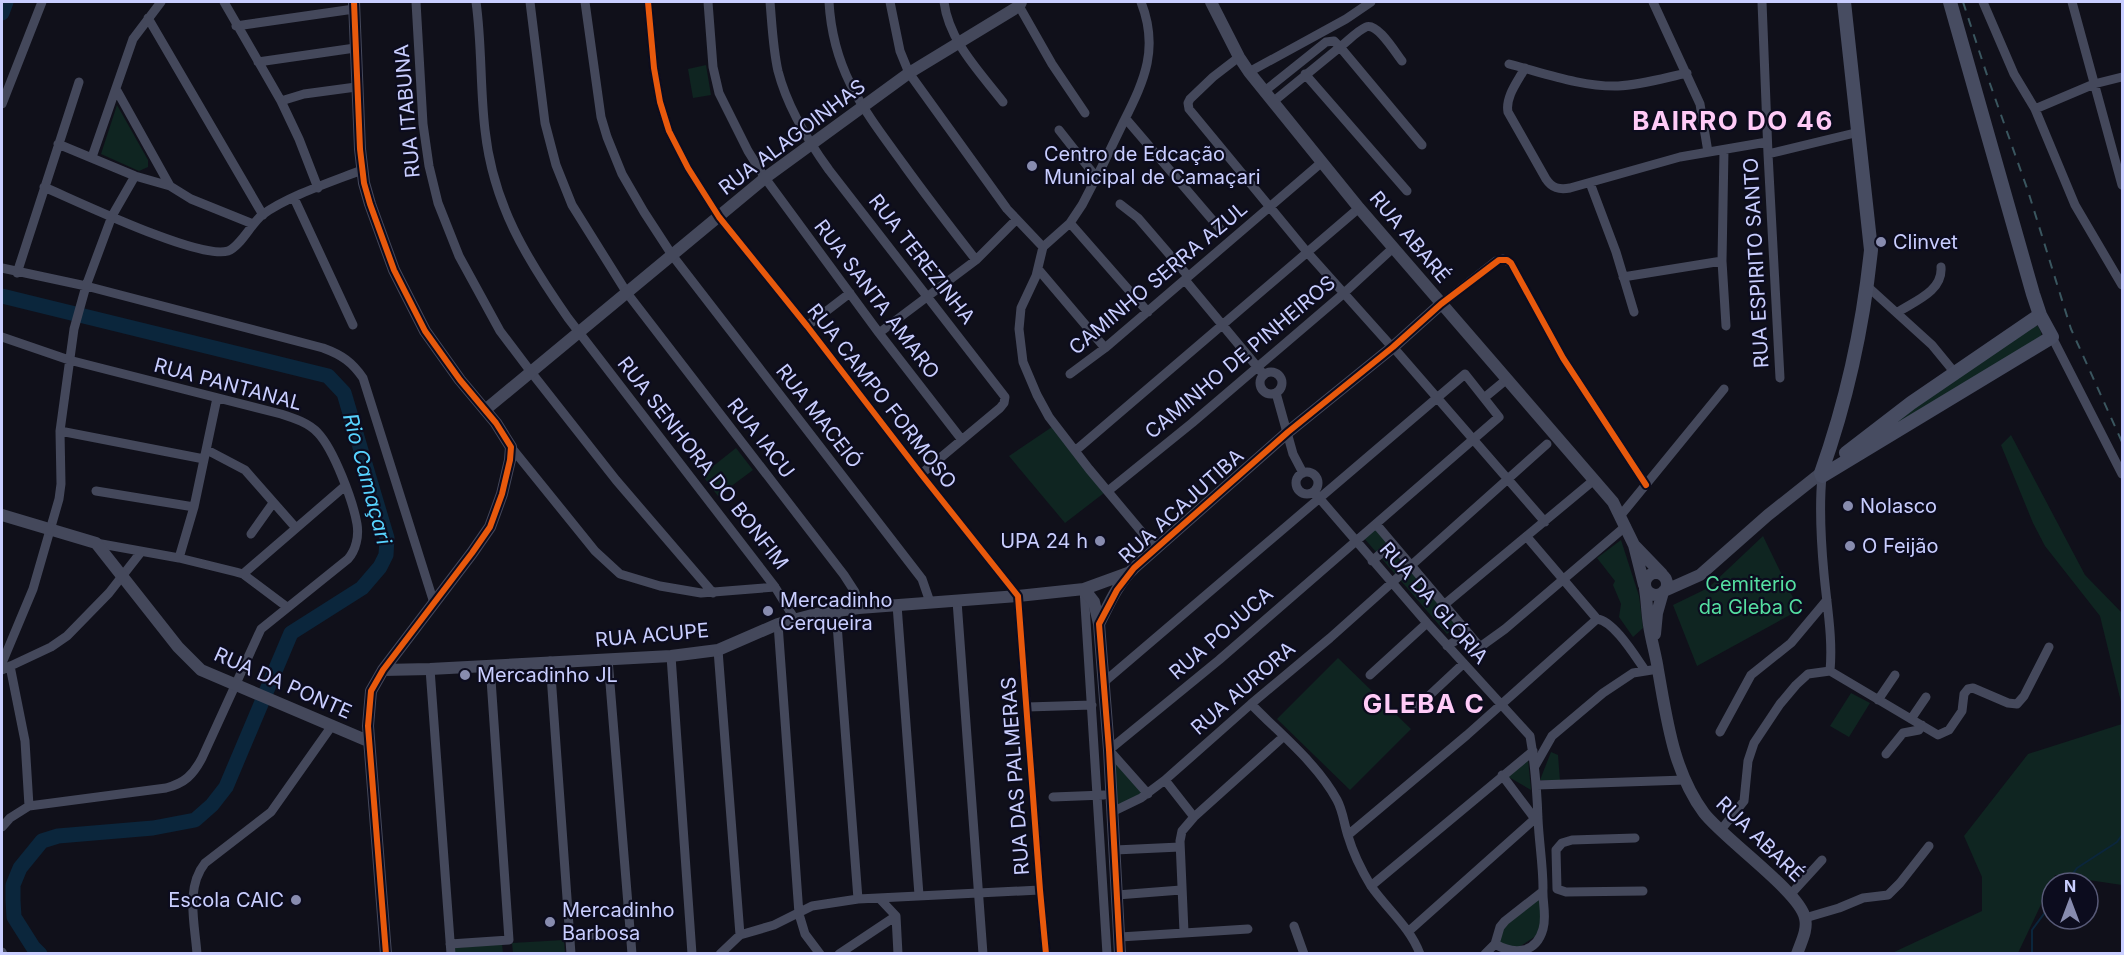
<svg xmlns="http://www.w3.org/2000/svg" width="2124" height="955" viewBox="0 0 2124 955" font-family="Inter,sans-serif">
<rect width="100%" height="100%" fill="#10101a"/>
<path fill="#0f2521" d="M706,65L711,95L693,98L688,69Z
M117,105L148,160V167L139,171L101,154Z
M2031,326H2038L2041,332L2042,340L1853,450Z
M1052,427L1104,493L1065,523L1009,456Z
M2011,435L2085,575L2122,613V706L2100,616L2045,546L2033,523L2001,445Z
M736,448L753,470L718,496L702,475Z
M1374,527L1460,623L1447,634L1363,537Z
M1763,536L1799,610L1697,666L1673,605L1708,588Z
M1621,540L1639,596L1643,628L1633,637L1619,617L1621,604L1613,585L1615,581L1597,558Z
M1338,658L1411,729L1350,790L1277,719Z
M1851,693L1870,703L1849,737L1830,726Z
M2122,724V885L2055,875L2018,953H1892L1982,911V877L1964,836L2028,754Z
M1109,750L1147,790L1112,811Z
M1551,752L1558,755L1560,781L1540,780Z
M1528,759L1531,790L1507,776Z
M1544,889L1539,934L1510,953L1500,947V928Z
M564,940L565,953H513L512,943Z
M502,944L503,953H454V948Z"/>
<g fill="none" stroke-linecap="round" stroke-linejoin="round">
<path stroke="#0b263c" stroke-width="2" d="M2066,883L2077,868L2117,842L2122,835
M2032,954V930L2052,903"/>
<path stroke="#0b263c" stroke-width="15" d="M2,13L6,2
M2,296L328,376L344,393L387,538L386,555L380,567L362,588L291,633L226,787L212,805L195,820L153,828L58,836L42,841L20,868L13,885V900L14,917L33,947L40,954"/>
<path stroke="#44485b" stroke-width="9" d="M224,2L281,101L299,139L318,188
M416,2L423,124L429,166L438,203L459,256L500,331L531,372L616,480L713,593
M476,2C482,44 480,88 485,130C493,204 526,258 568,318L775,587L794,618
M530,2L545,123L556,165L572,205L627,293L844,575L855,592L859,608
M585,2L601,117L607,137L622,174L644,212L672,255L922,579L930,602
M648,2L654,68L660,102L669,131L688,168L719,217L807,326L921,474L1018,596L1040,890L1046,954
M708,2L713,67L719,93L748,151L765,178L879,333L962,440
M770,2C772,24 773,49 778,71C787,106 808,141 829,170L1005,397L1004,403L1000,408L921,474
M829,2C833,72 864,110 904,165C927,197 951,228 976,260
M890,2L900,51L909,73L1007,209L1043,247
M944,2C949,41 979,71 1003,102
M1141,2C1159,48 1145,79 1124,121C1111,149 1097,177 1082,205L1070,223L1043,247L1036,276L1021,308L1019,329L1023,362L1037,395L1049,417L1089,469L1156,549
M1653,2L1700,104L1708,152
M1762,2L1768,154L1780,378
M1983,2L2014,74L2035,109L2075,205L2122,285
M2072,2L2122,185
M1019,6L1052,64L1085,113
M148,18L263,215
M236,26L354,9
M1239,57L1213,77L1190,99L1188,103L1189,109L1307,252L1392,347
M1402,61C1395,52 1377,22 1366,27C1357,31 1348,41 1340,47L1422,145
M258,62L355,48
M1509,64C1544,73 1582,87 1618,86C1641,85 1664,78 1687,73
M1525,68C1518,81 1505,97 1508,112L1546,179C1552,188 1559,190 1570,188L1680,157L1767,142
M1249,72L1346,19L1371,2
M1305,74L1407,191
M116,89L170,186
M1266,90L1326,42L1334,41L1340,47L1274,101
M281,101L304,94L356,87
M2,104L42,2
M2035,109L2094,84L2122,77
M1126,119L1221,230
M1059,130L1096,177
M58,144L135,176L170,186L191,199L253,224
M1724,150L1722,261L1726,326
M1768,154L1859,132
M92,157L133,39L161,2
M1590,183L1616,252L1634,312
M44,187C77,201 199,260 228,251C240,247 251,224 262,215C288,196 331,182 362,170
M294,198L353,325
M1120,204L1138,218L1188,276
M1070,223L1148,312
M2,268L86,286L323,348C342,355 352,362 363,378L434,603
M1038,269L1105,348
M17,273L79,82
M1623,277L1722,261
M1185,280L1264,375
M1867,286L1932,345L1955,373
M1441,304L1496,261L1503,259L1511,263L1563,358L1646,485
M1898,312C1915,301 1943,291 1941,267
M807,326L850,293
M879,333L976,260L1016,220
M2,337L69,360L281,414C294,418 309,423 318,433C334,450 353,501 357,524C359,536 356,550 348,559L261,629L202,758C193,775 185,783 166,788L29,806L10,818L2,827
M2052,337L2122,474
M1393,347L1545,522
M1260 383a11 11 0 1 1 22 0a11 11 0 1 1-22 0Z
M1070,374L1105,348L1322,162
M1276,393L1293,454L1303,473
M1484,398L1507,379
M60,431L204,459
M511,447L595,551L620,574L660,586L701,593L775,587
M207,450L245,470L296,528
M1075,451L1359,208
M1296 483a11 11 0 1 1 22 0a11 11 0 1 1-22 0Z
M1822,476C1819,508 1821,542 1824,574C1827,607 1833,638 1830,671
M96,491L194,507
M1108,491L1192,423L1343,294L1393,248
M1314,492L1427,623L1530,736
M1621,515L1724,389
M1376,524L1480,647L1505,629L1626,526
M251,534L273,503
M1527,537L1597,619C1614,621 1635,656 1645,670
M96,543L179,558L236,572L243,574L287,607
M179,558L194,507L217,398
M1372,561L1392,544
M243,574L345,486
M1084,589L1107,954
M957,601L983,954
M1445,604L1594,480
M897,605L919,895
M836,611L858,899
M778,624L799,914L805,934L820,954
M1447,646L1467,634
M718,650L740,935
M671,656L692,954
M608,659L632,954
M550,661L571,954
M2,663L33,589L59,499L61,484L60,431L74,329L86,286L112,216L135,176
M10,666L25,741L29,806
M430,669L451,954
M2,670L51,647L67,636L109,593L141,552
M1370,675L1427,623
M1104,682L1465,374L1499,417L1219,660L1109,750L1148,794
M1878,700L1895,675
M1251,704C1280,734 1317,763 1337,800C1343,811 1344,824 1348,836C1353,853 1362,871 1371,886C1387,909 1410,927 1420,954
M1027,707L1092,705
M1417,707L1463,664
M1911,719L1926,697
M1720,732L1751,675L1791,643L1827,600
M1886,754L1903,733L1919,730L1922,725
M1535,766L1552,736L1603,693L1633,673L1658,669
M1502,775L1535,819
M1165,780L1194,817
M1537,785L1685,780
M1053,797L1104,795
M1112,812L1141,798L1165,780L1251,704L1330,638L1547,444
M1720,831L1744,801L1748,761L1754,743L1780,704L1796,685L1808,674L1830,671L1938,735L1949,730L1962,711L1964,694L1968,689L1973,688L2008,703L2017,704L2024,696L2049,647
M1348,835L1467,735L1597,619
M1635,838L1572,840L1562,843L1556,850L1557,889L1566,892L1643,891
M1115,850L1180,847
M1371,886L1533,751
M1117,895L1181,890
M1790,895L1822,860
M879,898L896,916L898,954
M1805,918L1839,908L1863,898L1888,895L1900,883L1929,846
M1294,926L1304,954
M1409,931L1538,816
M1184,932L1180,841L1182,831L1194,817L1283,737
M570,936L631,933
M1120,937L1248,929
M450,944L509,940L490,665
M1495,944C1514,955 1536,954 1543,929C1547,915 1542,902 1543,888C1543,865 1539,842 1538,819C1537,791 1535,764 1530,736
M2,952L3,954
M197,954C195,924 185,888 205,863L271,812L331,727
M720,954L740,935L774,925L812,906L858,899L1040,890
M839,954L896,916
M1485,954L1495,944L1500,927L1505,921L1542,892"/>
<path stroke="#44485b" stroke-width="12" d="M354,2L360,149L364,183L370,204L394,270L425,331L460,380L496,423L511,447L510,460L502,494L490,527L472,553L383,670L371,691L368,726L386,954
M1211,2L1239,57L1249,72L1359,208L1613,502L1634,545L1644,585
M485,410L765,178L909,73L1019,6L1021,2
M2,515L96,543L178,647L201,670L368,741
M1635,546L1662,574
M1645 584a11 11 0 1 1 22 0a11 11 0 1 1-22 0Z
M1084,589L1094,602L1099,624
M1645,589C1647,601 1647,613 1649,625C1651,640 1656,655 1658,670C1667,720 1673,771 1704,813C1724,839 1800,892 1805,918C1808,930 1801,942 1797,954
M1664,591L1700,575L1768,515L1821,473
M1655,634L1657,613L1663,592
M383,670L430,669L671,656L718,650L778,624L816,614L859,608L1018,596L1084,589L1128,573
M1120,954L1109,750L1099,624C1109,604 1118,583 1134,568L1288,432L1393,347L1441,304"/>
<path stroke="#474c61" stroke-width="14" d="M1844,2L1871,250C1863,327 1847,400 1821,473L1822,476L2052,337L2040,315L2033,294L1950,2
M1846,453L1911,403L2040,315"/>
<path stroke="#3a565f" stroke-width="2" stroke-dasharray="9 8" stroke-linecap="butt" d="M1963,2L1989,81L2028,191L2071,329L2122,442"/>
<defs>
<path id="cycleway" d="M354,2L360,149L364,183L370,204L394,270L425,331L460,380L496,423L511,447L510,460L502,494L490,527L472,553L383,670L371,691L368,726L386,954
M648,2L654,68L660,102L669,131L688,168L719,217L807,326L921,474L1018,596L1040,890L1046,954
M1120,954L1109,750L1099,624L1117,590L1134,568L1288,432L1393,347L1441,304L1499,260H1507L1511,263L1563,358L1646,485"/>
</defs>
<use href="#cycleway" stroke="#0c0c1e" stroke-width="10"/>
<use href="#cycleway" stroke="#e8590c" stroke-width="6"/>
</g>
<g fill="#888caf" stroke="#0c0c1e" stroke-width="2">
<circle cx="1032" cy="166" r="6"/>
<circle cx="1881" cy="242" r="6"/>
<circle cx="1848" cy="506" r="6"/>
<circle cx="1100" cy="541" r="6"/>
<circle cx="1850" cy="546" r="6"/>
<circle cx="768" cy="611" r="6"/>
<circle cx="465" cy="675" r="6"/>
<circle cx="296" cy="900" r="6"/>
<circle cx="550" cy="922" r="6"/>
</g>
<g text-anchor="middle" stroke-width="4.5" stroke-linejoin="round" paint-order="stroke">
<g font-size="20" fill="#c9ceff" stroke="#0c0c1e">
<text transform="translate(407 111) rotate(-95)" y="7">RUA ITABUNA</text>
<text transform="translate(792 137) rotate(-37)" y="7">RUA ALAGOINHAS</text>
<text transform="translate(1410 237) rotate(50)" y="7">RUA ABARÉ</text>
<text transform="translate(922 259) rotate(52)" y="7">RUA TEREZINHA</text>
<text transform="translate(1756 263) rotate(-93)" y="7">RUA ESPIRITO SANTO</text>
<text transform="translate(1158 278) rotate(-40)" y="7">CAMINHO SERRA AZUL</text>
<text transform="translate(877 299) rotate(53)" y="7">RUA SANTA AMARO</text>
<text transform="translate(1240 357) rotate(-40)" y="7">CAMINHO DE PINHEIROS</text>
<text transform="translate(228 384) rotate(15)" y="7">RUA PANTANAL</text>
<text transform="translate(882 396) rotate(52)" y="7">RUA CAMPO FORMOSO</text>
<text transform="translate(819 416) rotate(52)" y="7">RUA MACEIÓ</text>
<text transform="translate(761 438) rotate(52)" y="7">RUA IACU</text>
<text transform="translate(703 463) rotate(52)" y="7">RUA SENHORA DO BONFIM</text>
<text transform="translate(1181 506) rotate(-42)" y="7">RUA ACAJUTIBA</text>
<text transform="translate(1434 603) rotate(49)" y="7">RUA DA GLÓRIA</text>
<text transform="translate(1221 633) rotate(-41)" y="7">RUA POJUCA</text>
<text transform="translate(652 635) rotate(-5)" y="7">RUA ACUPE</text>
<text transform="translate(283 683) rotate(24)" y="7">RUA DA PONTE</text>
<text transform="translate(1243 688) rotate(-41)" y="7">RUA AURORA</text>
<text transform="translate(1015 776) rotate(-94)" y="7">RUA DAS PALMERAS</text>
<text transform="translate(1760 839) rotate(44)" y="7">RUA ABARÉ</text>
</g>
<g font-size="20" fill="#c9ceff" stroke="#0c0c1e" text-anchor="start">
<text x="1044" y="161">Centro de Edcação<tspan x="1044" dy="23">Municipal de Camaçari</tspan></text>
<text x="1893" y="249">Clinvet</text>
<text x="1860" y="513">Nolasco</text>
<text x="1088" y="548" text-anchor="end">UPA 24 h</text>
<text x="1862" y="553">O Feijão</text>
<text x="780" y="607">Mercadinho<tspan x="780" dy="23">Cerqueira</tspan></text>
<text x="477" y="682">Mercadinho JL</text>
<text x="284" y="907" text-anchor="end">Escola CAIC</text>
<text x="562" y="917">Mercadinho<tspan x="562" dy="23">Barbosa</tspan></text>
</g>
<g font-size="20" fill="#55dfa1" stroke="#0c0c1e">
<text x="1751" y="591">Cemiterio<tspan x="1751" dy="23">da Gleba C</tspan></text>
</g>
<g font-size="21" font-style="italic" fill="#57d3ff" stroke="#0c0c1e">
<text transform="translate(367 479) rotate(75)" y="7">Rio Camaçari</text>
</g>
<g font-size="26" font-weight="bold" letter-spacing="1.5" fill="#ffcbf7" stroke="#0c0c1e">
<text x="1733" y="130">BAIRRO DO 46</text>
<text x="1424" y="713">GLEBA C</text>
</g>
</g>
<rect width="2124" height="955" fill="none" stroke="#c9ceff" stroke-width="6"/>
<g transform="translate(2070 901)"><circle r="28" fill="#0c0c1e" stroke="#585a78" stroke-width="1.5"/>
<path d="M0-4.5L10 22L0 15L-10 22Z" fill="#888caf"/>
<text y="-9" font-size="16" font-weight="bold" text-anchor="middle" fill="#c9ceff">N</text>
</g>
</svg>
